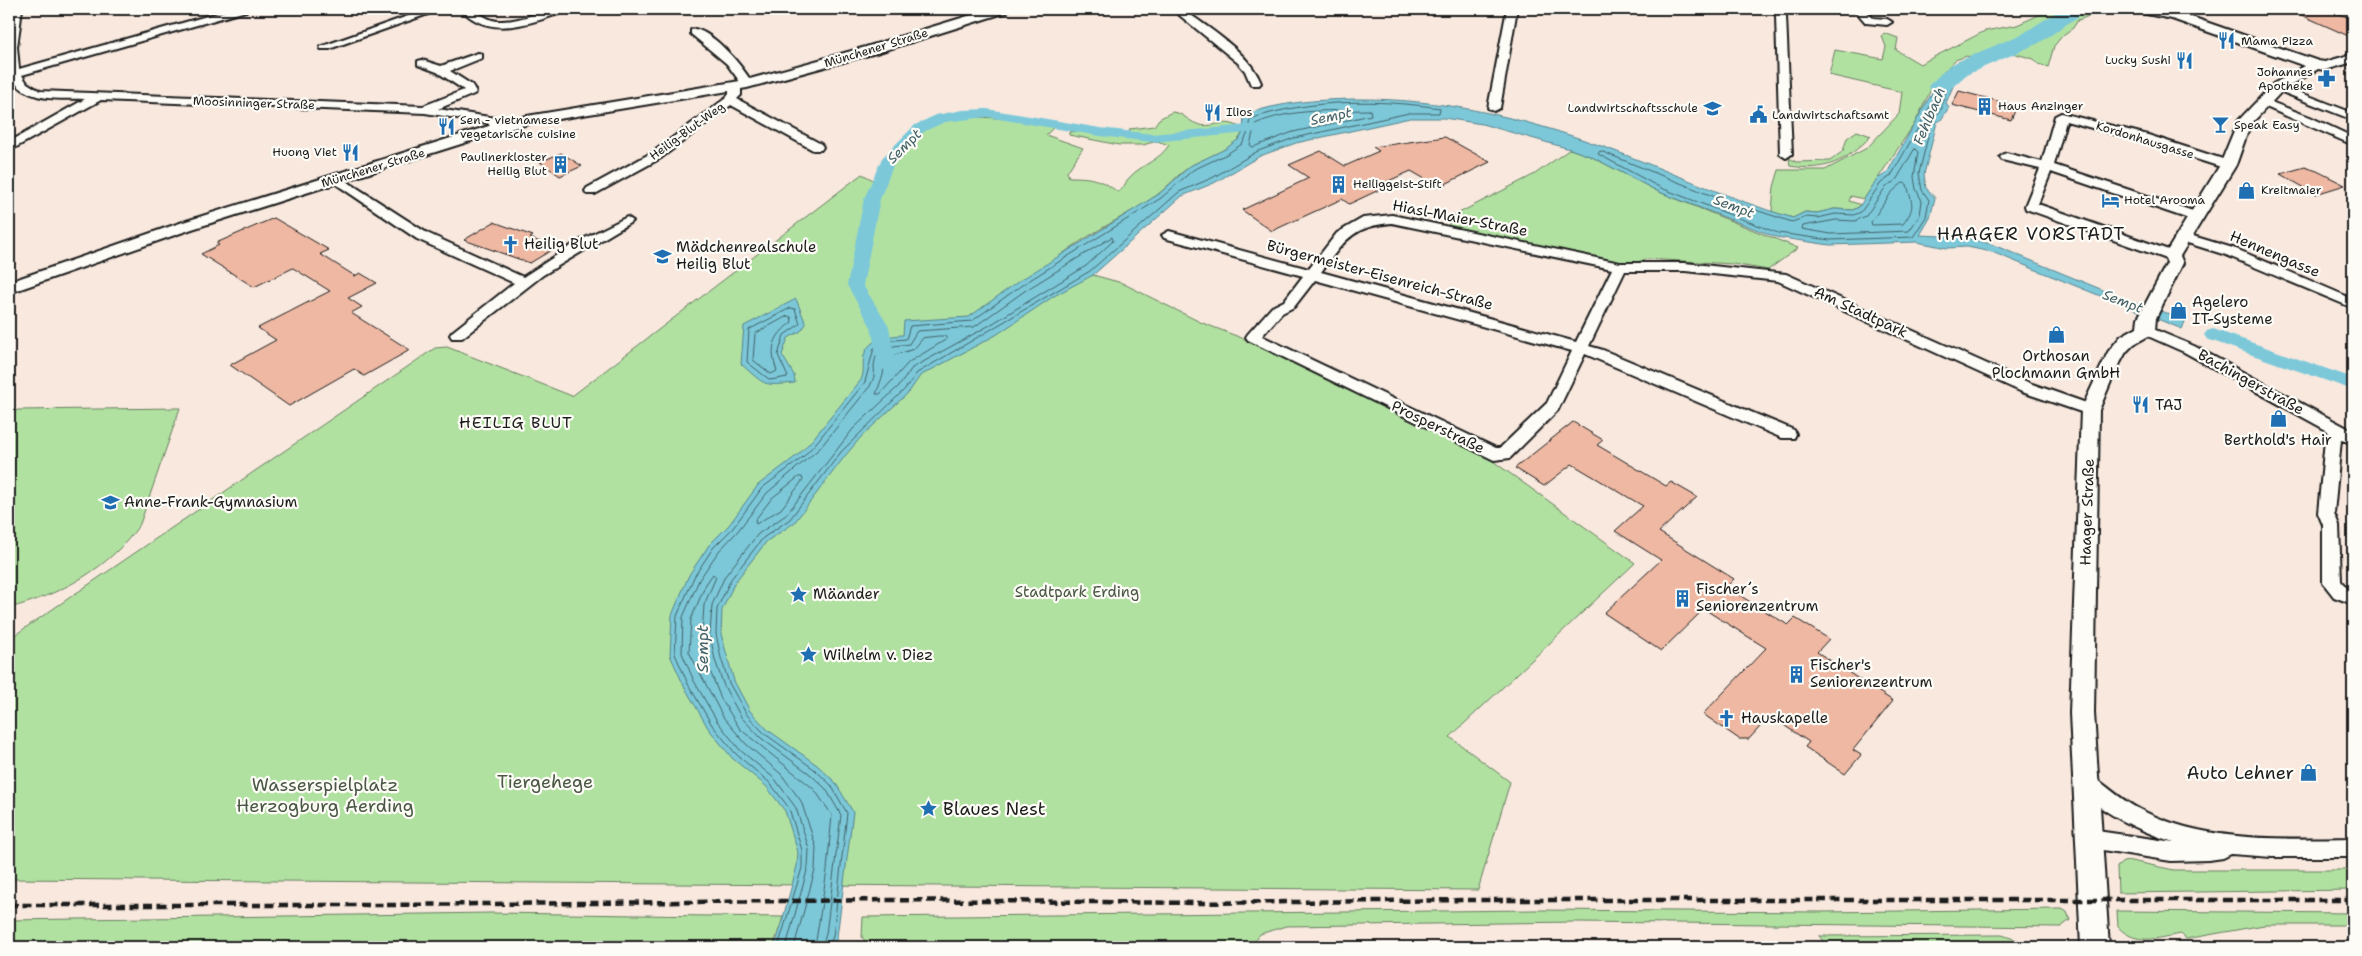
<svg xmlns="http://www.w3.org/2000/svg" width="2362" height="956" viewBox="0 0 2362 956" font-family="'Shantell Sans',sans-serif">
<rect width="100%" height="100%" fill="#f8e8de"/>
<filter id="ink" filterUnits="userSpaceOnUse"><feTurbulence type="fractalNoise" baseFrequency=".02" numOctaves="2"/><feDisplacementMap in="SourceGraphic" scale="10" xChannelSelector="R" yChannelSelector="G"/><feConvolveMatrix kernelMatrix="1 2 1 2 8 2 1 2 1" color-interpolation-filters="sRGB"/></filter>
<g filter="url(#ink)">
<path fill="#b1e1a1" stroke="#667e5e" d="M2052,9H2109L2078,20L2073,28L2063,35L2054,46L2048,67L2038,64L2034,59L2005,51L1981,61L1967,56L1955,60L1935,81L1915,123L1864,199L1851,196L1849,201L1862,205L1853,210L1834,209L1817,213L1805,212L1793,218L1772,212L1774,187L1779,170H1825L1867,148L1899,114L1902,92L1829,75L1835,50L1883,59L1886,47L1882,36L1884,33L1898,38L1896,50L1920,64L1985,31L2017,25Z
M1172,112C1184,113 1186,120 1197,124C1212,130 1224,116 1243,129C1241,149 1203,157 1189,167C1177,175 1168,187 1157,195C1125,217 1087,234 1057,258L1093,275L1122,283L1200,322L1247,340L1490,459L1635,563L1450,737L1510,782L1478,890L9,879V639L435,348L447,347L572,396L862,174L877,182L878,174C893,161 904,143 921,131C954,107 1017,120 1054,127L1046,135L1083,148L1067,172L1069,177C1092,177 1100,179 1118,192C1125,188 1124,183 1130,177C1142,164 1159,161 1169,145L1157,141L1143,145H1119L1069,135V132L1080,131L1128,137L1130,129L1154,126L1159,119Z
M1857,131L1871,136C1847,161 1825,172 1790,166L1789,158L1796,162L1830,161L1843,151L1847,138Z
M1570,149L1590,156L1659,192L1798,248L1768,270L1733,264L1647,259L1624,266L1446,229L1453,216L1535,174Z
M180,408L140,524C110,568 60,595 9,608V414L18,410Z
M2131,861L2174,870H2353V890L2118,893L2117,867L2123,862Z
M2062,909L2067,912L2070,920L2061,927L1576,922L1286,926L1260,934L1251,947H1050L1007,944L941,943L869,947L862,937L863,917L1536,910L1821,912Z
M2117,911L2353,913V925H2264L2186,939L2181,934C2158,938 2136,946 2118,927Z
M492,913L783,917L773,947H9V920Z
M2002,935L2026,943L2031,947H1828L1819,936Z"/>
<path fill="#7bc8d9" stroke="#55838d" d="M1970,59L1976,60L1978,62L1956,79L1946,103L1949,107L1941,120L1937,122L1924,174L1926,188L1935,198L1930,218L1920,235L1962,237L1991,244L2132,302L2186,319L2182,329L1992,252L1967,247L1947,248L1917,242L1830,245L1776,237L1659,192L1590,156L1570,149L1482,124L1444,118H1410L1296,143L1260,156L1214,183L1182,196L1093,275L1054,296L996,335L920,376L909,392L861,437L845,456L794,523L767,541L735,582L722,610L721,634L734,681L750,711L768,730L817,765L835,782L853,812L837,937L833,947H773L777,940L797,866L798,852L785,811L766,786L732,758L708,728L684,686L670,655L672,615L689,575L709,545L729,525L758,485L799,454L812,440L861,380C865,371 862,365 864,356C868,338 888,336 903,335L904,321L969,317L1019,281L1159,194L1190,166L1225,149L1239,139L1243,133L1244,115C1279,102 1316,100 1353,99C1441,98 1521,117 1604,147C1668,170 1728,199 1793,218L1805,212L1817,213L1834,209L1853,210L1859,207L1877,179L1887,173L1943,73C1952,65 1958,60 1970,59Z
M796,299L806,324L801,331L788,338L782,355L794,375L795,383C762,386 766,386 741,364L744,326Z"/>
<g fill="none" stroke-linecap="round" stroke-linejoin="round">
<path stroke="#426168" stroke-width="1" d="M1948,79L1950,82L1942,102V108L1932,121L1919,173L1922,190L1929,200L1926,217L1913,237L1830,240L1778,233L1661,188L1598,154L1600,151L1603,152L1710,195L1792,222L1806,217L1818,218L1835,214L1854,215L1861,212L1881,183L1891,176L1945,80Z
M1370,110L1371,115L1293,132L1253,147L1250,145L1255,124C1291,108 1332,111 1370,110Z
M1915,149L1918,152L1914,177L1916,189L1922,201L1920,215L1909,231L1831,234L1802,229L1803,226L1836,220L1855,221L1866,216L1885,188L1896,180Z
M1903,183L1907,184C1911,203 1917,206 1903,224L1872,225L1871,222L1891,193Z
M791,308L795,309L800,324L784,335L778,355L788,377L770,380L747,362L749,330Z
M788,316L791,317L792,322C773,336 769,349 777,371L771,374L753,360L755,334Z
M939,336H945L947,339L909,362L880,394H876L883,375L885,358L914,349L923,338Z
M799,477H802L803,480L781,509L756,524L755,520L772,498Z
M778,947L802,868V850L789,808L770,783L736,754L712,725L688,684L675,654L677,616L694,577L713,548L733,528L762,488L802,458L816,443L865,382L874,348L885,341L906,339L910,326L972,321L1022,285L1161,198L1193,170L1227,154L1242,144L1247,135L1250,119C1310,99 1377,99 1440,108L1439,113H1409L1294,138L1258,151L1212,178L1179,192L1090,271L917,373L905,389L841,452L790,519L763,538L731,579L717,609L716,634L721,658L729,683L747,715L765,734L814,769L831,785L847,813L833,936L829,947
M786,947L808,867L809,849L796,808L775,779L740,750L717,721L694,681L682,653L683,617L699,580L718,552L737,532L767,493L820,448L870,386C878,371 872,372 875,360C878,345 898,346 909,344L917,331L974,327L1026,290L1112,237L1113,241L1086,266L990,325L912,368L900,385L853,429L786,515L758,534L725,576L712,605L710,635L715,660L724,686L741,717L761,738L810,774L826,789L841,815L826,934L822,947
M794,947L815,870L816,847L801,801L781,774L746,744L723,717L689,652L691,619L706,584L713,574L716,577L704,605L702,634L709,668L721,699L740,729L814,789L832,815L827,870L815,947"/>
<path fill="#7bc8d9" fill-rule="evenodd" d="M987,109L1100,128L1152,134L1269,123L1276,127L1269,131L1152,142L1100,136L987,117L945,122L925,131L894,163L880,199L863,285L889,327L896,365L893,369L887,371L881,369L878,365L871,327L847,285L864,199L882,158L915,125L936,115L963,110Z
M2213,329L2353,378V390L2207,339L2204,335L2207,331Z"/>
<path fill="#7bc8d9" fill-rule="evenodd" d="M2061,9H2085L2082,14L2039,43L1966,75L1948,91L1940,93L1932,91L1928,86L1950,65L2024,33Z"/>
</g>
<path fill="#eeb8a3" stroke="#1c1c1c" d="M2288,9H2324L2353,19V38Z
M1959,91L2017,106L2011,120L1952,105Z
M1445,137L1490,162L1439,187L1411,171L1377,186L1381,189L1349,204L1342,199L1272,231L1242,210L1309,178L1289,165L1321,151L1345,166L1379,151L1373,147Z
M561,153L582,166L560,176L540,162Z
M2305,167L2317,171L2345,185L2316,194L2280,174Z
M274,218L329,250L320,254L355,276L360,273L377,283L348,298L362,307L351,313L410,350L364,376L354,369L289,406L230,365L276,340L258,328L330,291L293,268L254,287L201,254L219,245L216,243Z
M494,222L533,236L530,238L555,248L530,263L464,240Z
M1573,422L1603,440L1597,445L1666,486L1671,482L1697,497L1659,532L1734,579L1726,587L1788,625L1795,618L1829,639L1817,652L1893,701L1853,750L1861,755L1845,774L1805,747L1809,742L1770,716L1749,739H1739L1703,714L1766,648L1704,609L1661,651L1604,613L1661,560L1615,531L1643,506L1572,464L1544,486L1515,468Z"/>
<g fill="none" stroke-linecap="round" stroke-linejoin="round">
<defs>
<path id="minor" d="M12,9H22L17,47L19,69L232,9H247L246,11L22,75L27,83L40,91L423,106L464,90L437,72L418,65V61L422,60L441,66L478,53L482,54V58L450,71L472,85L476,92L474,94L438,109L496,118L503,128L497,132L493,131L488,123L425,113L101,100L9,151V142L85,99C59,98 27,103 12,78H9V26Z
M428,9H442L329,49H321L320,47Z
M461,9C479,8 484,21 500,21C524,22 545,7 568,9C563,14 553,15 546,18C517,27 484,35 461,9Z
M1172,9H1183C1209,29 1249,52 1261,83L1259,85H1251L1245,71L1238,63Z
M1507,9H1517L1500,108L1494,111L1488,108Z
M1772,9H1782L1786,16L1792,154L1786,158L1780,154L1776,16Z
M1854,9H1864L1873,18L1887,19L1892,22L1887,25L1866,23Z
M695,29C716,34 742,66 753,84L751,86H743L727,64L691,34V30Z
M735,83L741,86V95L737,99L821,144L823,147L821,150H813L731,105L661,158L595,194H587L585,191L587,188L653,152L726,98L729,94V86Z
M2278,84L2353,113V120L2274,89V85Z
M2263,99L2310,117L2353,137V145L2259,104L2257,102L2259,100Z
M2061,113L2148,135L2232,162L2234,165L2232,168H2224L2140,141L2066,121L2054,165L2202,214L2203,217L2202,220H2192L2051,172L2038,204L2177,253L2179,256L2177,259H2167L2026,209L2025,206L2040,169L2002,160L2000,157L2006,153L2042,162L2055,116Z
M337,175L427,233L523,277L577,242L627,217L633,221L543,275L462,338H452L450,335L452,332L514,283L417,239L333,182L331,179Z
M1392,215L1620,263H1685L1786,274L2032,384L2095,406L2098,410L2095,414L2090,415L2022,392L1778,281L1685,271H1625L1589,346L1603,350L1794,430L1796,434L1794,438H1782L1585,354L1558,410L1510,458L1494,460L1248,340L1246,337L1248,334L1272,307L1284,301L1303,276L1164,238L1162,235L1169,231L1309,269L1337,233L1363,218ZM1392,223L1612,269L1576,342L1321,272C1344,242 1351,226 1392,223ZM1315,280L1572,351L1547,403L1500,448H1496L1262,336L1282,313L1294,307Z
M2183,233L2236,249L2353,299V308L2226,255L2178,240L2176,237L2178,234Z
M2146,326L2194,346L2353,431V443L2341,440L2334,513L2339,525L2341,581L2346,587L2353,590V604L2334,597L2323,583V525L2318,513L2325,440L2328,431L2184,352L2141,333L2139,330L2141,327Z
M2087,774L2094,777C2109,788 2124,802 2141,810C2205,843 2283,839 2353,838V857H2272L2231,854L2223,858L2209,860L2171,861L2090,848L2083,846L2080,839L2083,832L2090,830L2174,842C2147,834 2089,809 2077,783L2080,777Z"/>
<path id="tertiary" d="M991,9H1009L1007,12L876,53L747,88L528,124L502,131L192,229L9,293V282L180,223L492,125L527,116L746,80L866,47Z
M2134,9H2158L2180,13L2318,61L2325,62L2353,54V62L2325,70L2318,69L2283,90L2250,125L2236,165L2180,256L2183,263L2156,318L2155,330L2152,334L2134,344L2126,352L2114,374L2099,410L2094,713L2109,947H2081L2070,713L2081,410L2108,352L2121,336L2137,327L2138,318L2167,263L2164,256L2220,165L2238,121L2273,84L2305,66L2172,19L2136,12Z"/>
</defs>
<use href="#minor" stroke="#1c1c1c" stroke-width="4"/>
<use href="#tertiary" stroke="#1c1c1c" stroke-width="4"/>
<use href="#minor" fill="#fdfcf7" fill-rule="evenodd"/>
<use href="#tertiary" fill="#fdfcf7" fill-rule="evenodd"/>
<path stroke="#1c1c1c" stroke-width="4.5" stroke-dasharray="9 4.5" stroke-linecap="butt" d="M9,905H388L887,900L1198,903L1473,900H2353"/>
</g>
</g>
<defs>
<symbol id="restaurant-bare" viewBox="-9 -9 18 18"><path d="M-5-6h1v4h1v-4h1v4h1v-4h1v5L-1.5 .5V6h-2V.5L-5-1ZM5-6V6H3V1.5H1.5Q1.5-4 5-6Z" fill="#1f6fb2" stroke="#fdfcf7" stroke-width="2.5" paint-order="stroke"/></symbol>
<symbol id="pharmacy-bare" viewBox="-9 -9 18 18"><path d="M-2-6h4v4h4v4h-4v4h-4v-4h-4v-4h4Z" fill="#1f6fb2" stroke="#fdfcf7" stroke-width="2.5" paint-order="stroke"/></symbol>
<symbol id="building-bare" viewBox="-9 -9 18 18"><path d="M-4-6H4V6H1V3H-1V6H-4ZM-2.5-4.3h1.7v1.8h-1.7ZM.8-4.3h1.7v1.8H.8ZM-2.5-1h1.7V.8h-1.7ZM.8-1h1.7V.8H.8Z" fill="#1f6fb2" stroke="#fdfcf7" stroke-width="2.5" paint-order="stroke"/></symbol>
<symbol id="school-bare" viewBox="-9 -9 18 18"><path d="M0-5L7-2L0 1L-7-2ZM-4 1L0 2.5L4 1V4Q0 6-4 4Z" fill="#1f6fb2" stroke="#fdfcf7" stroke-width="2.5" paint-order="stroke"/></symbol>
<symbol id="civic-bare" viewBox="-9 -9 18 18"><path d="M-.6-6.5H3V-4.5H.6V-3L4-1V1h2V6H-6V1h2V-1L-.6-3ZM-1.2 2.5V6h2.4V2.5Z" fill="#1f6fb2" stroke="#fdfcf7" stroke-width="2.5" paint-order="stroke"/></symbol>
<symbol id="bar-bare" viewBox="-9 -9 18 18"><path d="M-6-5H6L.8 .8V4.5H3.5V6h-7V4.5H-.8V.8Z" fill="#1f6fb2" stroke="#fdfcf7" stroke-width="2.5" paint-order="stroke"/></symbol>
<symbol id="shop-bare" viewBox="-9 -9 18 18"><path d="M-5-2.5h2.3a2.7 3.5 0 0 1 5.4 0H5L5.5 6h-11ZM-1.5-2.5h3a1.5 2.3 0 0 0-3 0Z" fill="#1f6fb2" stroke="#fdfcf7" stroke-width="2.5" paint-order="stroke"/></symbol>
<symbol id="hotel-bare" viewBox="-9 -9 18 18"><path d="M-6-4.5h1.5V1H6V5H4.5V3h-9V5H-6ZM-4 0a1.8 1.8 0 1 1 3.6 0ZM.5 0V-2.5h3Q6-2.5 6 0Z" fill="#1f6fb2" stroke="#fdfcf7" stroke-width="2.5" paint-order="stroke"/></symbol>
<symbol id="church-bare" viewBox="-9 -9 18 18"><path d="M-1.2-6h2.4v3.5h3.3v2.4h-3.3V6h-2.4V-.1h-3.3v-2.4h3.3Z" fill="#1f6fb2" stroke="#fdfcf7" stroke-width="2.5" paint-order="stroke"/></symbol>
<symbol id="sight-bare" viewBox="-9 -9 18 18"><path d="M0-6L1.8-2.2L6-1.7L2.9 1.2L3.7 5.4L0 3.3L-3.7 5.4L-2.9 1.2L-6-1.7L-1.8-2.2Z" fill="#1f6fb2" stroke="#fdfcf7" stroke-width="2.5" paint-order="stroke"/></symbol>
</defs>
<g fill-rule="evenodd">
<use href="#restaurant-bare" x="2214" y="28" width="25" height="25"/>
<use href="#restaurant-bare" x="2172" y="48" width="25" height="25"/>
<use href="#pharmacy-bare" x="2314" y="66" width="25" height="25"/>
<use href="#building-bare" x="1972" y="94" width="25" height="25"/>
<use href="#school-bare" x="1700" y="96" width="25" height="25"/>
<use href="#restaurant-bare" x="1200" y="100" width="25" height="25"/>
<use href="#civic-bare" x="1746" y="102" width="25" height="25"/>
<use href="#bar-bare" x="2208" y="112" width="25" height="25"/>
<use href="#restaurant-bare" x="434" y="114" width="25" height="25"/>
<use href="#restaurant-bare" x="338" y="140" width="25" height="25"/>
<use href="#building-bare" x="548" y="152" width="25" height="25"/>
<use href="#building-bare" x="1326" y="172" width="25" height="25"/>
<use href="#shop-bare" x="2234" y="178" width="25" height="25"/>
<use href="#hotel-bare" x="2098" y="188" width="25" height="25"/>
<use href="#church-bare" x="498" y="232" width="25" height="25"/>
<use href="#school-bare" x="650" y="244" width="25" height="25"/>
<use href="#shop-bare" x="2166" y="298" width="25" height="25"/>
<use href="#shop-bare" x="2044" y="322" width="25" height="25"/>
<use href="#restaurant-bare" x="2128" y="392" width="25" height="25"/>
<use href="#shop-bare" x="2266" y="406" width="25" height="25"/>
<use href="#school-bare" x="98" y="490" width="25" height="25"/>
<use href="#sight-bare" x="786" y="582" width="25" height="25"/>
<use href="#building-bare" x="1670" y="586" width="25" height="25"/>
<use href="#sight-bare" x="796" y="642" width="25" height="25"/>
<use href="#building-bare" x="1784" y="662" width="25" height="25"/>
<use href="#church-bare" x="1714" y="706" width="25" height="25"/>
<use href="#shop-bare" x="2296" y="760" width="25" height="25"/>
<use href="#sight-bare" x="916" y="796" width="25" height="25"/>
</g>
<g text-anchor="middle" stroke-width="4.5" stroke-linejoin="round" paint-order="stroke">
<g font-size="12" fill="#1c1c1c" stroke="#fdfcf7" text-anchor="start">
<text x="2241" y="45">Mama Pizza</text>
<text x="2171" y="64" text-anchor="end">Lucky Sushi</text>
<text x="2313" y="76" text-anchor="end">Johannes<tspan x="2313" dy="14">Apotheke</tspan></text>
<text x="1998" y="110">Haus Anzinger</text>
<text x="1698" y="112" text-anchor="end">Landwirtschaftsschule</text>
<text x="1226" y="116">Ilios</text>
<text x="1772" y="119">Landwirtschaftsamt</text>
<text x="460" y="124">Sen - vietnamese<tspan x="460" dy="14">vegetarische cuisine</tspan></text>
<text x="2234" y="129">Speak Easy</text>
<text x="337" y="156" text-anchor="end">Huong Viet</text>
<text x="547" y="161" text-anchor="end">Paulinerkloster<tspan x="547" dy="14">Heilig Blut</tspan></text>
<text x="1353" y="188">Heiliggeist-Stift</text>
<text x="2261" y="194">Kreitmaier</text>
<text x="2124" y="204">Hotel Arooma</text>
</g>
<g font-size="12" fill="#1c1c1c" stroke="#fdfcf7">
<text transform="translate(876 48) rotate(-17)" y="4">Münchener Straße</text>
<text transform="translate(254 103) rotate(2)" y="4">Moosinninger Straße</text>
<text transform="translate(687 131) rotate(-36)" y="4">Heilig-Blut-Weg</text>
<text transform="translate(2145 140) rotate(17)" y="4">Kordonhausgasse</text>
<text transform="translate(373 168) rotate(-17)" y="4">Münchener Straße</text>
</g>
<g font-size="14" font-style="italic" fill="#426168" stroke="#fdfcf7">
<text transform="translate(1331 116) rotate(-11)" y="5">Sempt</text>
<text transform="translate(1929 116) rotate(-67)" y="5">Fehlbach</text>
<text transform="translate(904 146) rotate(-45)" y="5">Sempt</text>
<text transform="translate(1734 206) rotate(21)" y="5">Sempt</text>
<text transform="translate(2123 301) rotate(21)" y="5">Sempt</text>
</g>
<g font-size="15" fill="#1c1c1c" stroke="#fdfcf7">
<text transform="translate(1460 218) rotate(11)" y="5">Hiasl-Maier-Straße</text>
<text transform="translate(2275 254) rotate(23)" y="5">Hennengasse</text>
<text transform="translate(1380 275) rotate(15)" y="5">Bürgermeister-Eisenreich-Straße</text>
<text transform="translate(1861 312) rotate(25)" y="5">Am Stadtpark</text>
<text transform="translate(2251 382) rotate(29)" y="5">Bachingerstraße</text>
<text transform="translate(1438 427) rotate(26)" y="5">Prosperstraße</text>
<text transform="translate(2087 512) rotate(-88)" y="5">Haager Straße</text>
</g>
<g font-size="15" fill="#1c1c1c" stroke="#fdfcf7" text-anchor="start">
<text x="524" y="249">Heilig Blut</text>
<text x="676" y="252">Mädchenrealschule<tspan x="676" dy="17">Heilig Blut</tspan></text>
<text x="2192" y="307">Agelero<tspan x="2192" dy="17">IT-Systeme</tspan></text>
<text x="2056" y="361" text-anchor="middle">Orthosan<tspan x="2056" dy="17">Plochmann GmbH</tspan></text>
<text x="2155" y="410">TAJ</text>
<text x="2278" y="445" text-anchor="middle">Berthold's Hair</text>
<text x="124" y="507">Anne-Frank-Gymnasium</text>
<text x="1696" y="594">Fischer´s<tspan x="1696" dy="17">Seniorenzentrum</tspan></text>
<text x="813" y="599">Mäander</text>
<text x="823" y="660">Wilhelm v. Diez</text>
<text x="1810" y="670">Fischer's<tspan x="1810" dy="17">Seniorenzentrum</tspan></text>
<text x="1741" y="723">Hauskapelle</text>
</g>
<g font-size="15" fill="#495744" stroke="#fdfcf7">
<text x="1077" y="597">Stadtpark Erding</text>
</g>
<g font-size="16" letter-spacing="1" fill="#1c1c1c" stroke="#fdfcf7">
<text x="516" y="428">HEILIG BLUT</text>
</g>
<g font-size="16" font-style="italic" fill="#426168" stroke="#fdfcf7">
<text transform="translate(702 649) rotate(-90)" y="6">Sempt</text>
</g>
<g font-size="18" letter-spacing="1" fill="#1c1c1c" stroke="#fdfcf7">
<text x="2031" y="240">HAAGER VORSTADT</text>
</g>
<g font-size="18" fill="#1c1c1c" stroke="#fdfcf7" text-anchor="end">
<text x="2294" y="779">Auto Lehner</text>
<text x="943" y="815" text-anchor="start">Blaues Nest</text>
</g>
<g font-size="18" fill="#495744" stroke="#fdfcf7">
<text x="545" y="788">Tiergehege</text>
<text x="325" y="791">Wasserspielplatz<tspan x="325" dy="21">Herzogburg Aerding</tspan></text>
</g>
</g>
<rect width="2362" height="956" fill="none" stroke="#fdfcf7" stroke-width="30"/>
<rect x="15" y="15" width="2332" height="926" fill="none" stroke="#1c1c1c" stroke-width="2" filter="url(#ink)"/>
</svg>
